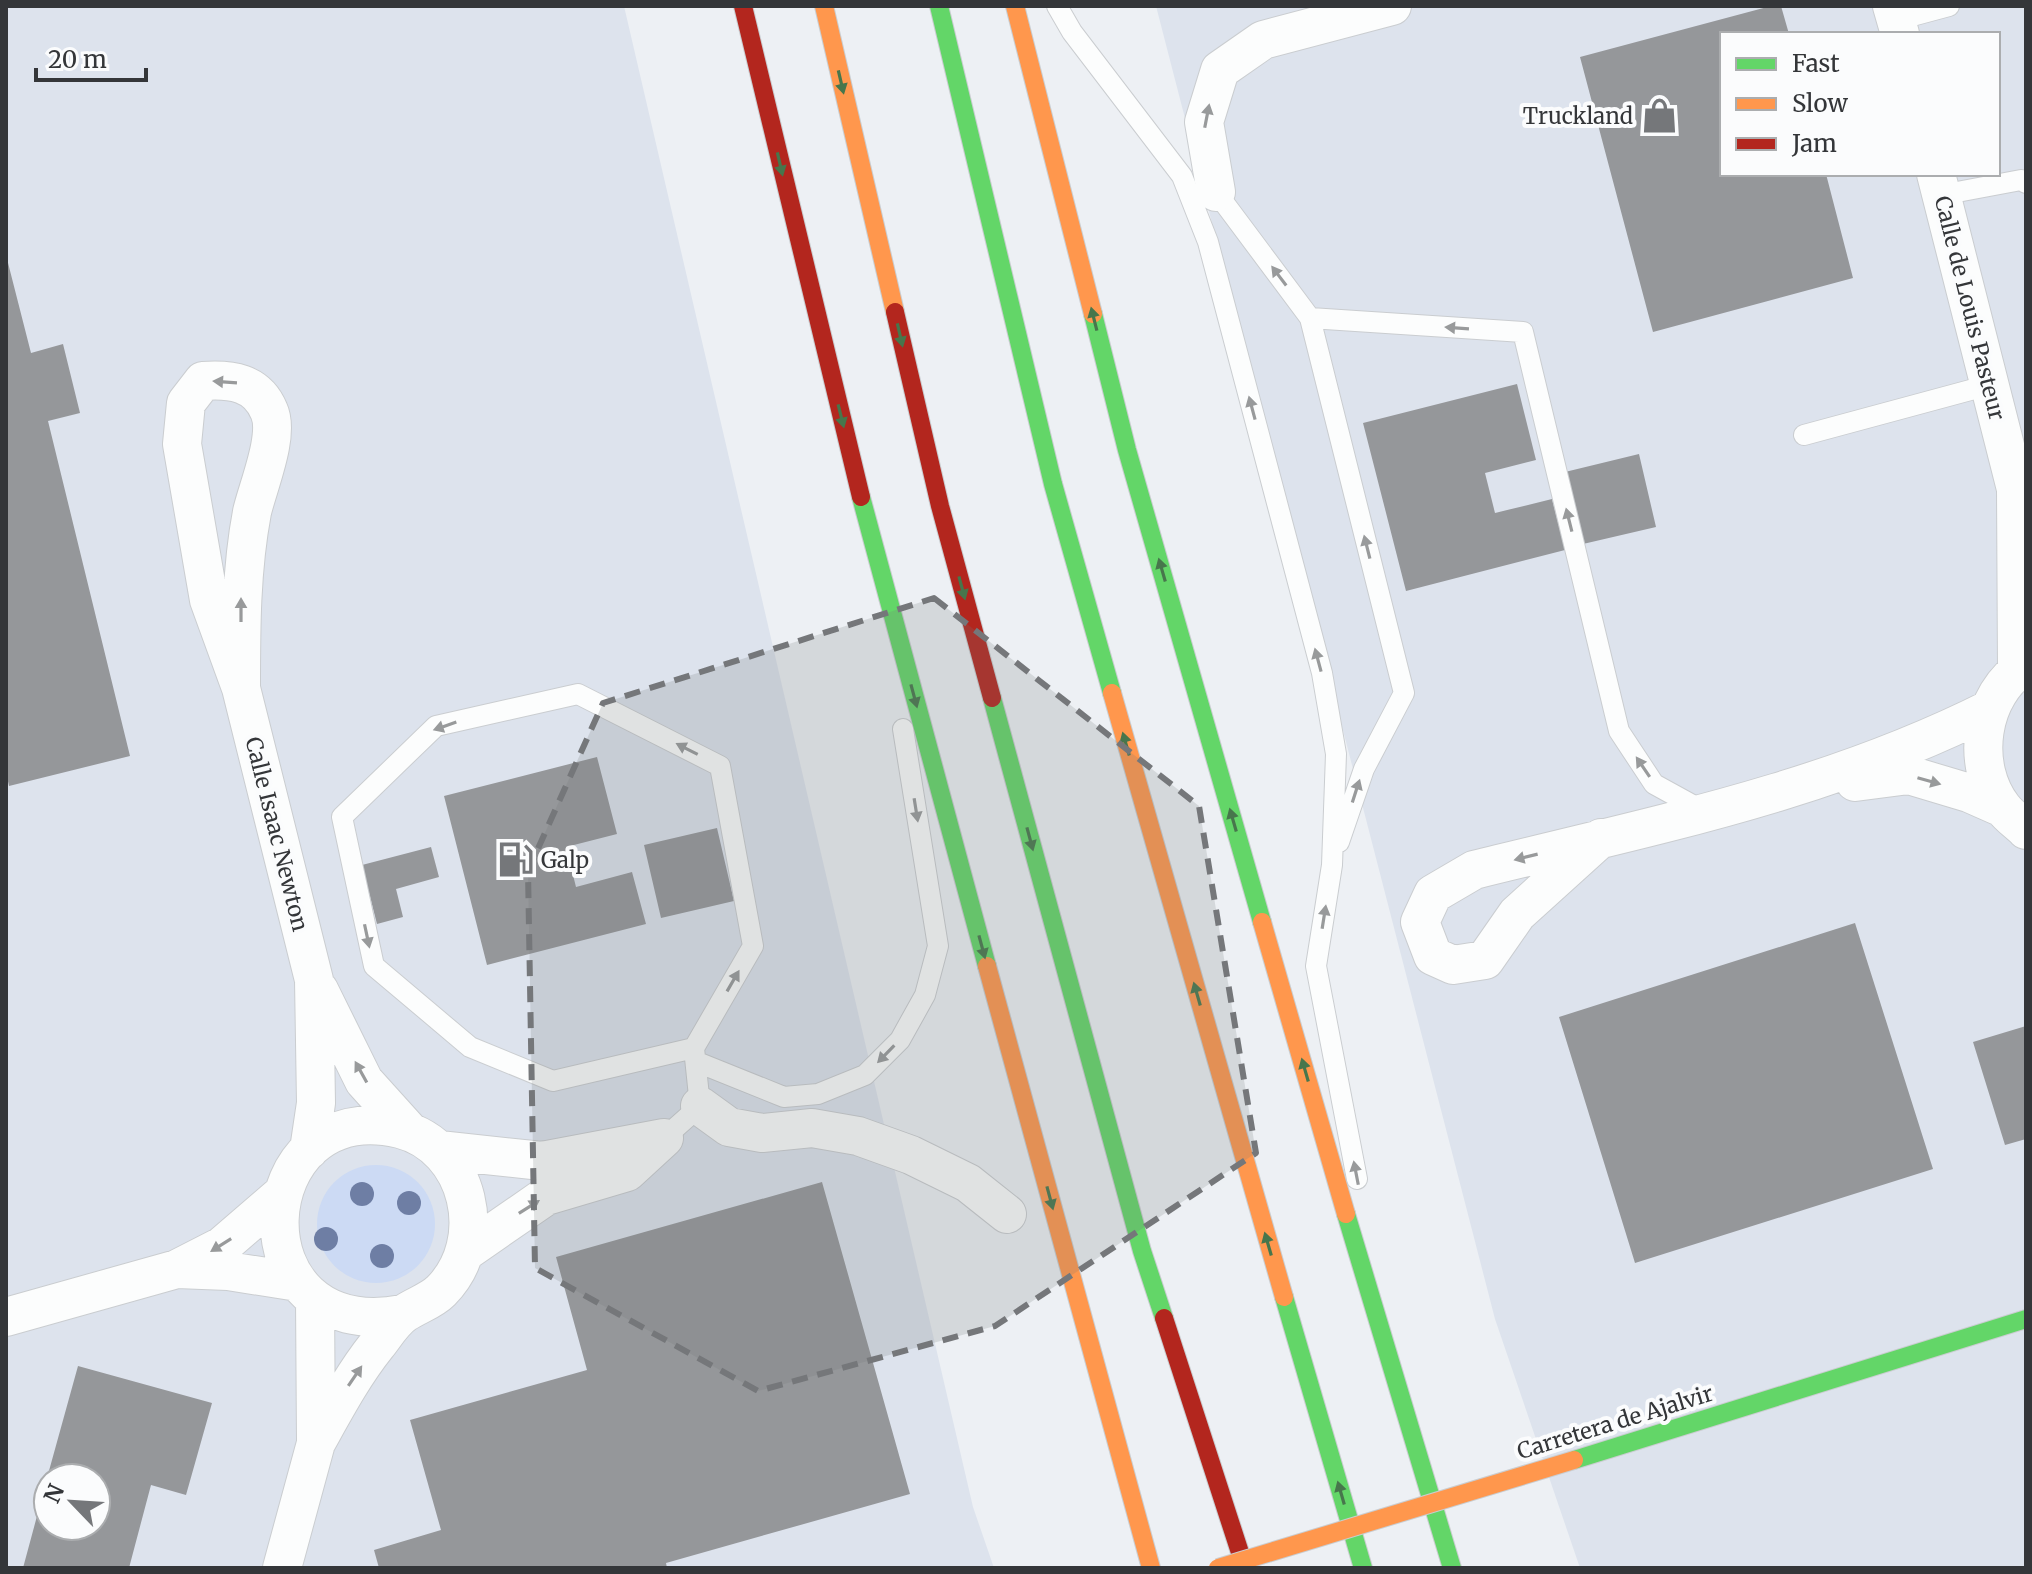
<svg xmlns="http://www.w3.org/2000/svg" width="2032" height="1574" viewBox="0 0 2032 1574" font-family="Merriweather,serif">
<rect width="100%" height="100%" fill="#edf0f4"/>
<path fill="#dde3ed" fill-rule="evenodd" d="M6,6H624L973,1507L994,1568H6ZM48,1478H96V1526H48Z
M1156,6H2026V1568H1580L1495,1319ZM1722,34H1998V174H1722Z"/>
<path fill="#ccdaf4" d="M317 1224a59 59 0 1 1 118 0a59 59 0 1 1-118 0Z"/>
<path fill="#95979a" d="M1771,6H1781L1789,34H1722V174H1826L1853,278L1653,332L1580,57Z
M6,255L31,353L63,344L80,413L48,421L130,756L9,786L6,772Z
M1517,384L1536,460L1485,473L1495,513L1552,499L1565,550L1406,591L1363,423Z
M1639,454L1656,527L1583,544L1565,472Z
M597,757L617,834L566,847L576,887L632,872L646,924L487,965L444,796Z
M717,828L734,901L661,918L644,845Z
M431,847L439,877L396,889L403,917L377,924L362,865Z
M1855,923L1933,1169L1635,1263L1559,1017Z
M2026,1026V1139L2005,1145L1973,1042Z
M822,1182L910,1494L666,1563L667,1568H379L374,1550L441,1530L410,1420L587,1370L556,1257Z
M78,1366L212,1403L186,1495L151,1485L129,1568H23L47,1479L48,1526H96V1478H47Z"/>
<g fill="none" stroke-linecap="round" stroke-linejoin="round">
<defs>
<path id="lane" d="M1057,6L1072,32L1182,176L1208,242L1322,673L1336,754L1332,865L1316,966L1357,1179
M1897,20L1949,6
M1208,188L1216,192L1310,318L1404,693L1364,769L1339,842
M1941,195L2021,180L2026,183
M1310,318L1523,332L1619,731L1654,784L1705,812
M1804,435L1989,385
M697,1062L784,1097L818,1094L865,1075L900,1040L925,995L938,946L903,729
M664,1138L700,1106L694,1048L753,946L720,766L578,694L436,726L342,817L374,966L470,1047L553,1081L694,1048"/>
<path id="street" d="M1892,6L1900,34
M1936,174L2016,489L2026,511
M1216,192L1204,122L1220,70L1263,40L1392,6
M2016,489L2017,670
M2026,665C1979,694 1970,766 2003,808C2009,816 2019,823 2026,830
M241,688C241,629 241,570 252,512C258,486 280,435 269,411C257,382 231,379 203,381L186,403L182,444L209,600L241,688L314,980L316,1103L309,1150
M1855,782L1909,775L1969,793L2003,808
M1601,838L1517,914L1485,960L1453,965L1433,956L1420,922L1433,894L1474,870C1651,826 1825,792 1990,709
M319,990L364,1081L410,1132
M700,1106L729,1127L762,1133L812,1128L858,1136L911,1155L968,1183L1007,1214
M439,1150L542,1161L664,1138
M280,1196L222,1246L177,1269L228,1271L298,1282
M465,1252L546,1196L627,1172L664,1138
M6,1317L177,1269
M316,1443C335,1409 353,1375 377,1345C385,1335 394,1320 405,1313C417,1305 431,1301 441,1291C491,1241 470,1147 400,1129C247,1092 231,1346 403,1314
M282,1568L316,1443L315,1299"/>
<path id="fast" d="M939,6L1053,484L1112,693
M1093,314L1127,450L1262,922
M861,497L987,966
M992,698L1142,1251L1164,1318
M1346,1214L1452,1568
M1284,1297L1363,1568
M1574,1460L2026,1319"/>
<path id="slow" d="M824,6L895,312
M1015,6L1093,314
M1112,693L1284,1297
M1262,922L1346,1214
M987,966L1151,1568"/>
<path id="jam" d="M743,6L861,497
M895,312L940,506L992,698
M1164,1318L1245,1568"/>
</defs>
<use href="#lane" stroke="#cacdd0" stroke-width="22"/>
<use href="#street" stroke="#cacdd0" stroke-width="40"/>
<use href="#fast" stroke="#cacdd0" stroke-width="20"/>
<use href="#slow" stroke="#cacdd0" stroke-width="20"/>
<use href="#jam" stroke="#cacdd0" stroke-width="20"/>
<use href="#lane" stroke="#fcfdfd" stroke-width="20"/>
<use href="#street" stroke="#fcfdfd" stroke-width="38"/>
<use href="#fast" stroke="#63d668" stroke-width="18"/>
<use href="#slow" stroke="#ff974d" stroke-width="18"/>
<use href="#jam" stroke="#b3261e" stroke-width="18"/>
<defs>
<path id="slow-bridge" d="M1218,1568L1574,1460"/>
</defs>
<use href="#slow-bridge" stroke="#cacdd0" stroke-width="20" stroke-linecap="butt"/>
<use href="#slow-bridge" stroke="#ff974d" stroke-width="18"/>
</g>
<g fill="#6e7ea4">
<circle cx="362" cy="1194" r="12"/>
<circle cx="409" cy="1203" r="12"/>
<circle cx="326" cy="1239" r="12"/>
<circle cx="382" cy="1256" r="12"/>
</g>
<defs><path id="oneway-solid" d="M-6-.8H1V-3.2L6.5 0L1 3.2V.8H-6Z" transform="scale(2)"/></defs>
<g fill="#47764c">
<use href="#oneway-solid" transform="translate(841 82) rotate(77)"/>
<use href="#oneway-solid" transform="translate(780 164) rotate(77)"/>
<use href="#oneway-solid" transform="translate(1094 319) rotate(-104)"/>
<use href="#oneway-solid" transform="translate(900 335) rotate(77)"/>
<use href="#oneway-solid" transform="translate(841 416) rotate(76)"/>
<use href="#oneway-solid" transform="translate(1162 570) rotate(-106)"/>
<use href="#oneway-solid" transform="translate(962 588) rotate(75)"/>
<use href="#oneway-solid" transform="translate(914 696) rotate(75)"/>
<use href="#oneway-solid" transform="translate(1126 744) rotate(-106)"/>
<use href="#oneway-solid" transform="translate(1233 820) rotate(-106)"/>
<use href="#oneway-solid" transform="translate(1030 839) rotate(75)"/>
<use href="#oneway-solid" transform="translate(982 947) rotate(75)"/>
<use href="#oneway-solid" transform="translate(1197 994) rotate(-106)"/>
<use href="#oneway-solid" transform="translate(1305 1070) rotate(-106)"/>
<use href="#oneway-solid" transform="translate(1050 1198) rotate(75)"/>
<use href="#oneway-solid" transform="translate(1268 1244) rotate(-106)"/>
<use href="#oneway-solid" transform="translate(1341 1493) rotate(-106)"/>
</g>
<g fill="#989a9b">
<use href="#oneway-solid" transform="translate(1207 116) rotate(-79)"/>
<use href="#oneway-solid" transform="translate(1279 276) rotate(-127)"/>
<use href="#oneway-solid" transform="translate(1457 328) rotate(-176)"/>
<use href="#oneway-solid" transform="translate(225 382) rotate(-176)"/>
<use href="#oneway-solid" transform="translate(1252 408) rotate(-105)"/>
<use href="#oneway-solid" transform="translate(1569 520) rotate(-104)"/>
<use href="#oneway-solid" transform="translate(1367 547) rotate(-104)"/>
<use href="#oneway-solid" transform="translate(241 610) rotate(-90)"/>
<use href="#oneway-solid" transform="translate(1318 660) rotate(-105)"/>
<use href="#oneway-solid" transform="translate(445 726) rotate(161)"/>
<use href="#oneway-solid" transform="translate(687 749) rotate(-153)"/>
<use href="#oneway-solid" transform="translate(1643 767) rotate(-124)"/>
<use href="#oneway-solid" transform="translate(1929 781) rotate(16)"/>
<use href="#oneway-solid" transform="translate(1356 791) rotate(-72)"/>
<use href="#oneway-solid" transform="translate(916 810) rotate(81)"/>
<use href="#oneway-solid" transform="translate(1526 857) rotate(166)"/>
<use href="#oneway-solid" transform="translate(1324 917) rotate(-81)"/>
<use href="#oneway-solid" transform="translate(367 936) rotate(78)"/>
<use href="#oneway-solid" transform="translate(733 981) rotate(-60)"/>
<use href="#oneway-solid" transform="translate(886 1054) rotate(134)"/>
<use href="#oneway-solid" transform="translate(361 1072) rotate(-119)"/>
<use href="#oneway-solid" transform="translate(1356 1173) rotate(-101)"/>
<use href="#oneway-solid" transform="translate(529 1207) rotate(-32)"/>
<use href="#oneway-solid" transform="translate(221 1245) rotate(148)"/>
<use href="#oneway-solid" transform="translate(355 1376) rotate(-56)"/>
</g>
<path fill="#75777a" fill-opacity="0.2" stroke="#75777a" stroke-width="6" stroke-dasharray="16 10" stroke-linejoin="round" d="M934,598L1199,806L1256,1153L995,1326L758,1391L535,1268L528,871L603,703Z"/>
<defs>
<symbol id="shop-bare" viewBox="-9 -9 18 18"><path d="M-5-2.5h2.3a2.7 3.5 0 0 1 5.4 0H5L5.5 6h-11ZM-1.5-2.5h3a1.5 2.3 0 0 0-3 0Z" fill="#75777a" stroke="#fbfcfd" stroke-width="2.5" paint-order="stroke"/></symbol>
<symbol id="fuel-bare" viewBox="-9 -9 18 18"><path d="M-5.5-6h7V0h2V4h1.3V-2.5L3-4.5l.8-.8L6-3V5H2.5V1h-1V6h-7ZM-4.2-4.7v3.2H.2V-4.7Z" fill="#75777a" stroke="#fbfcfd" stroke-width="2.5" paint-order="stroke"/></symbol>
</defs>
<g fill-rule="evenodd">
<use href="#shop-bare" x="1634" y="90" width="51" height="51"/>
<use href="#fuel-bare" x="490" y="834" width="51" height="51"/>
</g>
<g text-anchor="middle" stroke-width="8" stroke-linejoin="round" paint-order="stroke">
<g font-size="22" fill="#343639" stroke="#fbfcfd" text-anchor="end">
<text x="1633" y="124">Truckland</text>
<text x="541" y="868" text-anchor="start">Galp</text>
</g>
<g font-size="22" fill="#343639" stroke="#fbfcfd">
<text transform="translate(1970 308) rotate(76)" y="8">Calle de Louis Pasteur</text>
<text transform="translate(277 834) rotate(76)" y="8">Calle Isaac Newton</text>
<text transform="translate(1615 1422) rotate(-17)" y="8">Carretera de Ajalvir</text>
</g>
</g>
<rect width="2032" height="1574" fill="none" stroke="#343639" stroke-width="16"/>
<rect x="1720" y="32" width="280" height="144" fill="#fbfcfd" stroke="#abadaf" stroke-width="2"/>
<rect x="1736" y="58" width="40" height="12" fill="#63d668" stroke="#abadaf" stroke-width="2"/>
<text x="1792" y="72" font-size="24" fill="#343639">Fast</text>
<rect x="1736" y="98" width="40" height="12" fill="#ff974d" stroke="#abadaf" stroke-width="2"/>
<text x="1792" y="112" font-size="24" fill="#343639">Slow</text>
<rect x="1736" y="138" width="40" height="12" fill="#b3261e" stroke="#abadaf" stroke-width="2"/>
<text x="1792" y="152" font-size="24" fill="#343639">Jam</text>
<g transform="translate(72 1502) rotate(295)"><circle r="38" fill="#fbfcfd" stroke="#abadaf" stroke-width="2"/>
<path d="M0-6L14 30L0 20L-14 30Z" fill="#75777a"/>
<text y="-12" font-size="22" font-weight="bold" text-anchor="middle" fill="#343639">N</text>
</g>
<path d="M36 68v12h110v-12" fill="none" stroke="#343639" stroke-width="4"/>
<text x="48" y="68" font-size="24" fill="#343639" stroke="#fbfcfd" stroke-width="6" paint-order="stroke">20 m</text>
</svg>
